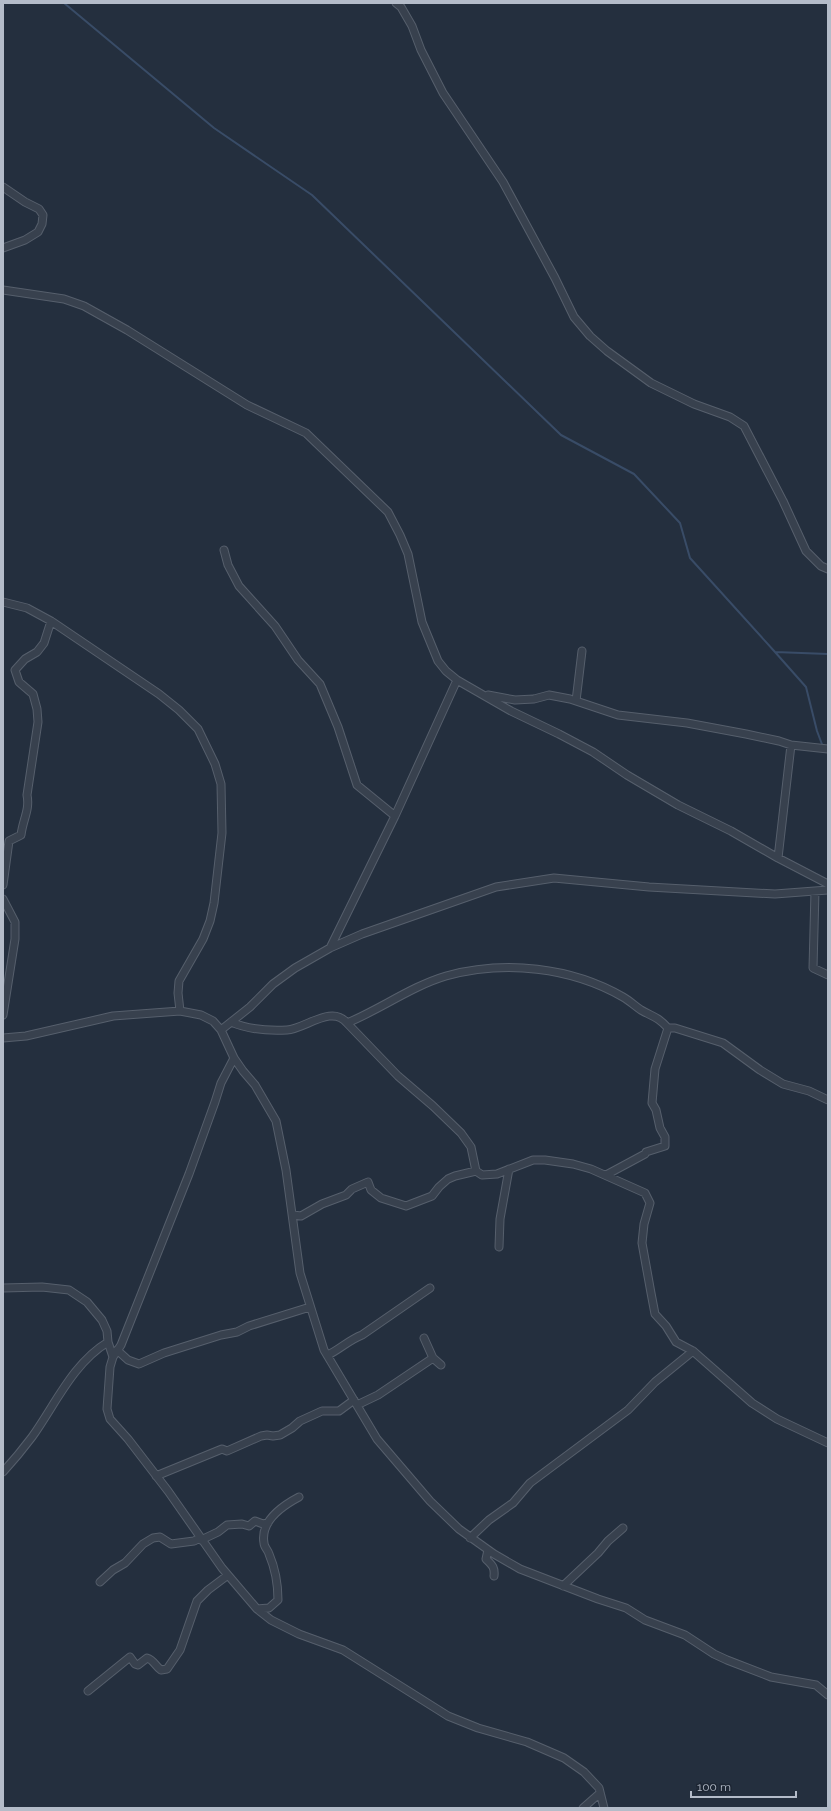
<svg xmlns="http://www.w3.org/2000/svg" width="831" height="1811" viewBox="0 0 831 1811" font-family="Raleway,sans-serif">
<rect width="100%" height="100%" fill="#242f3e"/>
<g fill="none" stroke-linecap="round" stroke-linejoin="round">
<path stroke="#394c67" stroke-width="2" d="M64,3L214,128L312,195L561,435L634,474L680,523L690,558L775,652L828,654
M775,652L806,687L817,731L823,747"/>
<defs>
<path id="minor" d="M396,3L401,7L412,26L421,50L443,93L503,182L555,278L574,317L590,336L607,351L651,383L694,404L730,417L744,426L783,501L806,551L821,566L828,569
M3,187L25,202L39,209L43,215L42,224L38,232L25,240L3,248
M3,290L64,299L84,306L127,330L247,405L306,433L388,512L400,535L408,554L422,622L438,661L446,671L457,680L511,711L559,734L593,752L627,775L678,805L731,831L778,858L828,884
M224,550L228,565L239,586L275,626L298,660L320,684L338,727L357,785L395,816
M3,602L27,608L51,621L159,694L179,710L198,729L215,764L221,784L222,833L214,903L210,921L203,939L179,981L178,993L180,1011
M488,695L515,700L534,699L549,695L570,699L618,715L687,723L746,734L779,741L791,745L828,749
M576,701L582,651
M778,858L791,745
M3,885L9,841L21,835C23,819 30,810 27,795L38,722L37,709L33,694L19,682L15,670L25,659L37,652L44,643L51,621
M815,891L813,968L828,975
M3,899L15,922V939L3,1015
M330,948L395,816L457,680
M231,1022C249,1030 267,1031 287,1030C305,1029 332,1004 347,1023C379,1010 412,986 446,976C505,960 571,967 623,997C630,1001 635,1006 641,1010C653,1017 657,1016 668,1028H675L723,1043L760,1070L783,1084L809,1091L828,1100
M347,1023L398,1076L433,1106L461,1133L471,1147L476,1171L482,1175L497,1174L533,1160H545L573,1164L591,1169L645,1193L650,1203L644,1224L642,1243L651,1293L655,1314L666,1326L676,1342L693,1351L752,1403L777,1419L828,1443
M221,1030L250,1007L273,984L295,968L330,948L362,934L496,887L554,878L649,887L775,894L828,890
M3,1038L26,1036L113,1016L180,1011L201,1015L213,1021L221,1030L234,1058L221,1083L215,1102L189,1174L121,1345L113,1357L110,1367L107,1409L110,1419L128,1439L168,1491L222,1568L257,1609L271,1620L299,1634L343,1650L448,1716L478,1728L527,1742L564,1758L584,1772L599,1788L604,1808
M234,1058L243,1071L255,1085L276,1121L286,1170L300,1273L324,1350L377,1439L430,1501L459,1529L494,1554L520,1569L598,1599L626,1608L645,1620L685,1635L714,1654L727,1660L771,1677L816,1685L828,1695
M606,1175L645,1154L646,1152L665,1146V1137L660,1128L656,1110L652,1103L655,1069L668,1028
M293,1215L301,1216L322,1204L346,1195L352,1189L368,1182L371,1190L381,1198L406,1206L432,1196L439,1187L448,1179L455,1176L476,1171
M499,1247L500,1219L509,1169
M3,1288L42,1287L69,1290L87,1302L102,1320L107,1331L108,1342L113,1357
M424,1338L433,1358L441,1365
M117,1350L128,1360L139,1364L164,1353L221,1335L237,1332L249,1326L310,1307
M328,1355C340,1349 349,1340 362,1335L430,1288
M357,1405L378,1395L433,1358
M3,1472C13,1461 23,1449 32,1437C55,1405 73,1363 108,1342
M156,1476L222,1449L227,1451L261,1436L267,1435L273,1436L280,1435L292,1428L300,1421L322,1411H339L354,1400
M470,1538L489,1520L513,1503L530,1483L628,1410L655,1382L693,1351
M201,1540L218,1532L227,1525L242,1524L249,1526L255,1521L263,1524L268,1523
M488,1550L486,1559C492,1565 495,1567 494,1576
M100,1582L113,1570L125,1563L143,1544L153,1538L160,1537L171,1544L194,1541L200,1538
M563,1586L598,1553L608,1541L623,1528
M257,1609L269,1608L278,1600C278,1584 275,1568 269,1554C268,1550 264,1547 264,1543C260,1521 282,1506 299,1497
M88,1691L130,1657L135,1664L138,1665L147,1658C154,1660 155,1666 161,1670L167,1669L180,1650L197,1601L208,1590L228,1575
M583,1808L600,1793"/>
</defs>
<use href="#minor" stroke="#565f6c" stroke-width="9"/>
<use href="#minor" stroke="#38414e" stroke-width="7"/>
</g>
<rect width="831" height="1811" fill="none" stroke="#b4bcc9" stroke-width="8"/>
<path d="M691 1791v6h105v-6" fill="none" stroke="#b4bcc9" stroke-width="2"/>
<text x="697" y="1791" font-size="12" fill="#b4bcc9" stroke="#1d2633" stroke-width="3" paint-order="stroke">100 m</text>
</svg>
